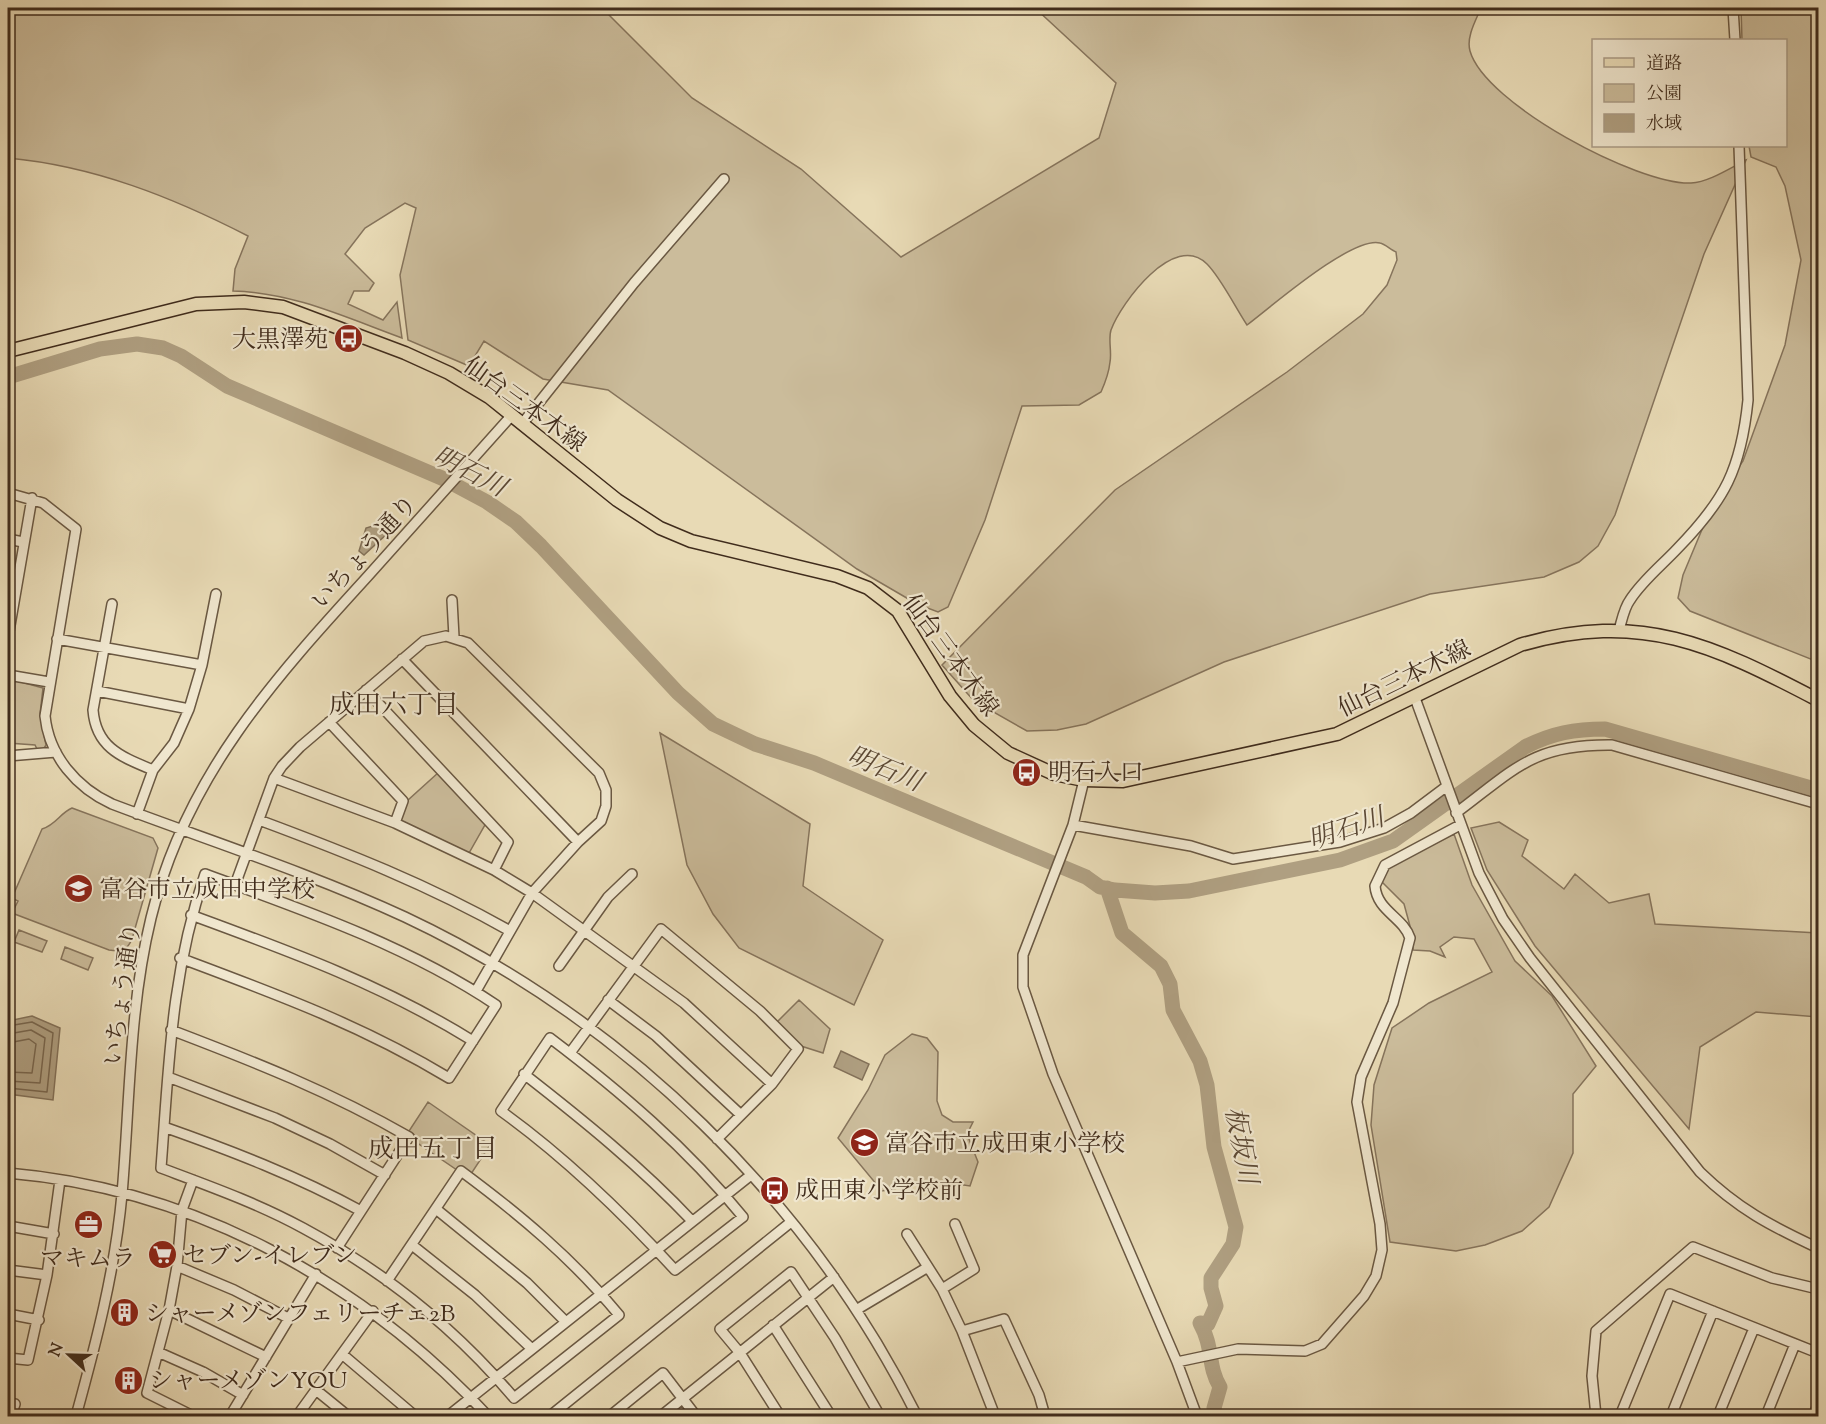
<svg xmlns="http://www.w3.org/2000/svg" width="1826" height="1424" viewBox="0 0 1826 1424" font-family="'Sorts Mill Goudy','Noto Serif JP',serif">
<rect width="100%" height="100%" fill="#e8dab5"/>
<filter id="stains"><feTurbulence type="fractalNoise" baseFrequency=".00333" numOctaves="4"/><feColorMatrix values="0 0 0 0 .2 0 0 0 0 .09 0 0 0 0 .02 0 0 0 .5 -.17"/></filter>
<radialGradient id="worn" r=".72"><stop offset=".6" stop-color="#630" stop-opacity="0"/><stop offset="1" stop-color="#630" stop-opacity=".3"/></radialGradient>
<path fill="#cbbc9b" stroke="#86745c" stroke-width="1.5" d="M8,8H602L692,98L801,169L901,257L1099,138L1116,83L1035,8H1481C1476,20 1466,37 1470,51C1485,104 1638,185 1691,183C1709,182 1730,168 1746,160L1704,254L1615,515L1598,546L1579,562L1544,577L1430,594L1224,662L1086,724L1057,730L1027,731L974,701L942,665L1115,490L1287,372L1363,314L1387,285L1397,260L1396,252C1391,250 1385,244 1380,243C1352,236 1271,307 1247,325C1235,307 1221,278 1207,264C1174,231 1121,303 1111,330C1108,339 1112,352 1110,362C1109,372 1105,383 1101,392L1079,405L1022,406L985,520L948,607L938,612L917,604L857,569L608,390L543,379L484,341L469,366L408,340L400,275L416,208L405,203L365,228L345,254L374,283L369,291H354L348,304L383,320L397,302L402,338C347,318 292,292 233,291L235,269L248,236C172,197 94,166 8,158Z
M1741,8H1813L1818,60V662L1690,611L1678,598L1683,575L1711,508L1743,461L1785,345L1801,260L1785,186L1776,167L1751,157L1749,146H1786V40H1742Z
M10,679L43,688L40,714L46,745L43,750L37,749L35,745L8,743V680Z
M660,733L810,824L803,886L883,940L854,1005L739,948L713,914L687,865Z
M439,772L486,823L469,853L402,822L400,818L407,801Z
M72,808L153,838L158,848L132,939C127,951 121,952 109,950L12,913L18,901L12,898L42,829C56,825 60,813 72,808Z
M1499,822L1528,840L1522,856L1564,889L1575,874L1609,903L1649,894L1655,924L1818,933V1017L1756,1012L1700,1047L1689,1129L1535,946L1487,870L1471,828Z
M1454,834L1472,885L1515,961L1552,996L1596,1066L1573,1094V1153L1549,1207L1522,1231L1485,1245L1456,1251L1390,1242L1371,1125L1374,1085L1392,1028L1429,1003L1492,972L1474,939L1454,937L1440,947L1445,957L1430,951L1413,950V937L1404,904L1382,882L1383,872L1391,865Z
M19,930L47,941L42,952L14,942Z
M65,947L93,958L88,970L61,959Z
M799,1000L830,1029L823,1053L801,1046L777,1022Z
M912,1034L927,1038L938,1052L937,1101L942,1115L953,1122H973L967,1134L978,1162L970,1186L937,1181L882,1191L838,1138L868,1090L885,1055Z
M428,1102L490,1145L471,1174L460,1166L457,1170L413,1140L416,1136L409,1131Z"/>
<path fill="#af9f81" stroke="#837159" stroke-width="1.5" d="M386,522L391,524L389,532L364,555L359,551L366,528Z
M32,1016L60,1028L53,1100L8,1094V1021Z
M841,1051L869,1064L862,1080L834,1067Z"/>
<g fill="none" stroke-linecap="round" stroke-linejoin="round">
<path stroke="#78664e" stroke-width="1.5" d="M8,1026L32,1022L53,1033L47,1092L8,1088
M8,1034L31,1030L45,1038L40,1083L8,1081
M8,1043L29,1039L36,1044L32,1073L8,1072"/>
<path stroke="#af9f81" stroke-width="15" d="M8,377L100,349L137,344L163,348L181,356L227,386L444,479L487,502L516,522L541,546L678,693L713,724L755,744L814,763L1086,877L1100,887L1115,890L1155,893L1189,891L1340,860L1393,841L1525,747C1552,733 1575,729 1605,729L1818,790
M1107,888L1122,933L1161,966L1170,984L1173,1010L1200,1061L1207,1085L1214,1147L1236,1227L1233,1244L1211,1278V1288L1216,1306L1208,1324L1200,1323C1214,1348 1207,1365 1220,1387L1214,1408L1216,1416"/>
<defs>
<path id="minor" d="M1733,8L1735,40
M522,424L634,283L724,179
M8,493L43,503L76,529L45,716C49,756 77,788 112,804C210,841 310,873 405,917C624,1020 809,1200 917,1416
M8,539L23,542
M452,600L454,637
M112,604L93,710C96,748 122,757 153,770
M1619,630C1622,620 1624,608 1630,600C1642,581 1662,565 1677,549C1725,500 1741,469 1748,400L1739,146
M8,637L32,498
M57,639L202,665
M402,659L578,842
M8,675L49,682
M366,690L508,842L494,870
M97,691L189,709
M1415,698L1479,873L1503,919L1530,958L1700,1172C1738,1209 1771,1226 1818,1248
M329,722L403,801L395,823
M8,756L56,752
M274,778L395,823L494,870L532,893L684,1003L772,1084
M1084,780L1073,825L1023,955V987L1053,1074L1177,1362L1197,1416
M1456,813C1515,769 1533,744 1612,745L1818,804
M137,814L153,770L174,743L189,709L202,665L216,594
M259,820C345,852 429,885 510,931
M1073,825L1191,846L1233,859L1340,842L1384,828L1411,813L1447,786
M235,885L274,778L282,766L300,747L424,641L446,636L468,643L599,773L606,790V806L601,821L578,842L532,893L476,991
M191,915C289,951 383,985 473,1041
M180,958C276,994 361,1025 449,1078L496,1005C408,946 304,910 205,874C171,974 169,1064 161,1168C209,1186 257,1203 303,1228C383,1271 456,1329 514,1398L619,1315C573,1259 519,1214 461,1171L387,1281
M559,966L608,897L632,874
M608,1000L656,1036L741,1115
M171,1030C255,1062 331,1092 409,1137L337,1248
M550,1038C620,1091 687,1148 743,1217L675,1270C621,1211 565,1157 501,1111Z
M570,1053L661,929L760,1011L798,1049L772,1084L717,1139
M524,1074C583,1120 640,1166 692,1221
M168,1077L275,1118L330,1144L385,1175
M164,1127C232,1151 297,1176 361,1211
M8,1173C194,1189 362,1281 488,1416
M436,1209L527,1283L566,1322
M8,1226L54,1234
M907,1234L942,1289L962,1331L995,1416
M412,1245L475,1295L532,1349
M177,1266L234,1290L288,1318
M8,1270L47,1275
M942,1289L974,1269L955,1224
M169,1310L266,1357
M856,1310L928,1267
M8,1314L39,1320
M773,1325L831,1416
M962,1331L1004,1319L1039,1395L1045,1416
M158,1352L203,1372L243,1395
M342,1354L415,1416
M8,1358L28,1360L47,1275L60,1180
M1177,1362L1238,1349L1305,1351L1322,1344L1364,1296L1376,1276L1382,1250L1380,1224L1357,1102L1361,1077L1393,1003L1410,938C1403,917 1377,911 1375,886L1385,865L1460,825
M316,1390L348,1416
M8,1403L15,1404L11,1416
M76,1416C96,1343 115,1271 122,1194C130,1102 129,1008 151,918C185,777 274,679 368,576C416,523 464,469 512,415
M193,1416L147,1393L169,1310L177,1266L182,1210L193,1180
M230,1416L316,1274
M297,1416L373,1311
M448,1416L751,1175
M550,1416L791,1222
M610,1416L663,1373L696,1416
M661,1416L834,1277
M780,1416L740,1353L720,1329L791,1272L835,1338L880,1416
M1596,1416L1592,1376L1596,1331L1693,1247L1772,1278L1818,1289
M1620,1416L1670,1294L1818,1353
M1671,1416L1713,1311
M1718,1416L1754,1328
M1766,1416L1795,1344
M1814,1416L1818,1404"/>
<path id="major" d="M8,351L196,304L244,302L283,307L405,353L449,373L489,397L617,500L660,528L691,541L837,576L868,588L898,611L950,696L974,725L1008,753L1054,774L1084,780L1123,781L1337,734L1520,645C1641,610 1713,645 1818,700"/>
</defs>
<use href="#minor" stroke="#6a5842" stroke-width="12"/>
<use href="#major" stroke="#402c1c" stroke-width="15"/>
<use href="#minor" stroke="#f0e7cf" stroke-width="9"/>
<use href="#major" stroke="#e8dab5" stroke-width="12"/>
</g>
<defs>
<symbol id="bus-disc" viewBox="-11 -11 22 22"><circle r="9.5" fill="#8f2418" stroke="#f0e7cf"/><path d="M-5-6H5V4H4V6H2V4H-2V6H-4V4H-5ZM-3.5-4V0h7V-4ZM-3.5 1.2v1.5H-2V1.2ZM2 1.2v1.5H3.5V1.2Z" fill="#fff"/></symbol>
<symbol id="school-disc" viewBox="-11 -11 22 22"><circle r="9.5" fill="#8f2418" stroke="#f0e7cf"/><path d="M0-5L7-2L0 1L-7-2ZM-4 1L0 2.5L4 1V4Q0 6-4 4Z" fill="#fff"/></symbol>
<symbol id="office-disc" viewBox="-11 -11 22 22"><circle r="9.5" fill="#8f2418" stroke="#f0e7cf"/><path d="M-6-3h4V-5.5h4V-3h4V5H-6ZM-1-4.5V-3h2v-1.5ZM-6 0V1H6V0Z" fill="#fff"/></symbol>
<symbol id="supermarket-disc" viewBox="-11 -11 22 22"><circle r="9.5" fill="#8f2418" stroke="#f0e7cf"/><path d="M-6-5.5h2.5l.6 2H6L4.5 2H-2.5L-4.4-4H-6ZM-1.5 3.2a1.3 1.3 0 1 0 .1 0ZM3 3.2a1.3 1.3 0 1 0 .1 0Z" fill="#fff"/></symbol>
<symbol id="building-disc" viewBox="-11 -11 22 22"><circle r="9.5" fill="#8f2418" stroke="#f0e7cf"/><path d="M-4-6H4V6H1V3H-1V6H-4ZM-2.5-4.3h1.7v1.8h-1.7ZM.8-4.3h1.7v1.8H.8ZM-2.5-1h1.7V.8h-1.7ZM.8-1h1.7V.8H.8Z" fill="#fff"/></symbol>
</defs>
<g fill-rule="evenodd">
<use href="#bus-disc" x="332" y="322" width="33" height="33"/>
<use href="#bus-disc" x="1010" y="756" width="33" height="33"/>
<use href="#school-disc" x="62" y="872" width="33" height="33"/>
<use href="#school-disc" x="848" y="1126" width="33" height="33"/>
<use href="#bus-disc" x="758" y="1174" width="33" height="33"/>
<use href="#office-disc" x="72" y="1208" width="33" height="33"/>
<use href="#supermarket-disc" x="146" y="1238" width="33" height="33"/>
<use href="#building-disc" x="108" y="1296" width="33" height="33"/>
<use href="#building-disc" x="112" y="1364" width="33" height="33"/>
</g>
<g text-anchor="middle" stroke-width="4.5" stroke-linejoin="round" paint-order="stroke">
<g font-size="24" fill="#402c1c" stroke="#f0e7cf" text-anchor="start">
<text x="328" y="347" text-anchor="end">大黒澤苑</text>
<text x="1048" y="780">明石入口</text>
<text x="99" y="897">富谷市立成田中学校</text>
<text x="885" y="1151">富谷市立成田東小学校</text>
<text x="795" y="1198">成田東小学校前</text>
<text x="183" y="1263">セブン-イレブン</text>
<text x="88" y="1266" text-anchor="middle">マキムラ</text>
<text x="145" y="1321">シャーメゾンフェリーチェ2B</text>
<text x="149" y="1388">シャーメゾンYOU</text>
</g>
<g font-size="24" fill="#402c1c" stroke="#f0e7cf">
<text transform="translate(525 404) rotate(36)" y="8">仙台三本木線</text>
<text transform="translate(364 552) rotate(-48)" y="8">いちょう通り</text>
<text transform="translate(951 655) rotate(54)" y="8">仙台三本木線</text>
<text transform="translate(1404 678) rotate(-26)" y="8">仙台三本木線</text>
<text transform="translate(122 994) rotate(-82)" y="8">いちょう通り</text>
</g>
<g font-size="26" font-style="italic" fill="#5c4935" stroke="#f0e7cf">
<text transform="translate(470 471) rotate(27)" y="9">明石川</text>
<text transform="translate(885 768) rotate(22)" y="9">明石川</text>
<text transform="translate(1346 828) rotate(-19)" y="9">明石川</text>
<text transform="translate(1242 1145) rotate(79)" y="9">板坂川</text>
</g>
<g font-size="26" fill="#402c1c" stroke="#f0e7cf">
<text x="394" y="713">成田六丁目</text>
<text x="433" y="1157">成田五丁目</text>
</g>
</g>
<rect width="1826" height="1424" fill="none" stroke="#e8dab5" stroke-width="30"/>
<rect x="9" y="9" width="1808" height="1406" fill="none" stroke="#402c1c" stroke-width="3"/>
<rect x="15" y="15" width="1796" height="1394" fill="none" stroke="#402c1c" stroke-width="1.5"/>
<rect x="1592" y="39" width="195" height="108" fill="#f0e7cf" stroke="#aa9c87" stroke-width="1.5"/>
<rect x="1604" y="58" width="30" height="9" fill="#e8dab5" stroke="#aa9c87" stroke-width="1.5"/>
<text x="1646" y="69" font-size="18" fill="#402c1c">道路</text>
<rect x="1604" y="84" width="30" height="18" fill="#cbbc9b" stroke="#aa9c87" stroke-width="1.5"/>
<text x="1646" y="99" font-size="18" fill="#402c1c">公園</text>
<rect x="1604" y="114" width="30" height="18" fill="#af9f81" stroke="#aa9c87" stroke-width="1.5"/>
<text x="1646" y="129" font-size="18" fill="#402c1c">水域</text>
<g transform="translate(69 1355) rotate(292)" stroke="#f0e7cf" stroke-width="4.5" paint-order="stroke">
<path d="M0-4.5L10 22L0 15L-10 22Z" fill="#402c1c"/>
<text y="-9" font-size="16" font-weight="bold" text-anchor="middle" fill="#402c1c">N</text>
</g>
<rect width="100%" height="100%" filter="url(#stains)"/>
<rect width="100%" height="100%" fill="url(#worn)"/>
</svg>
